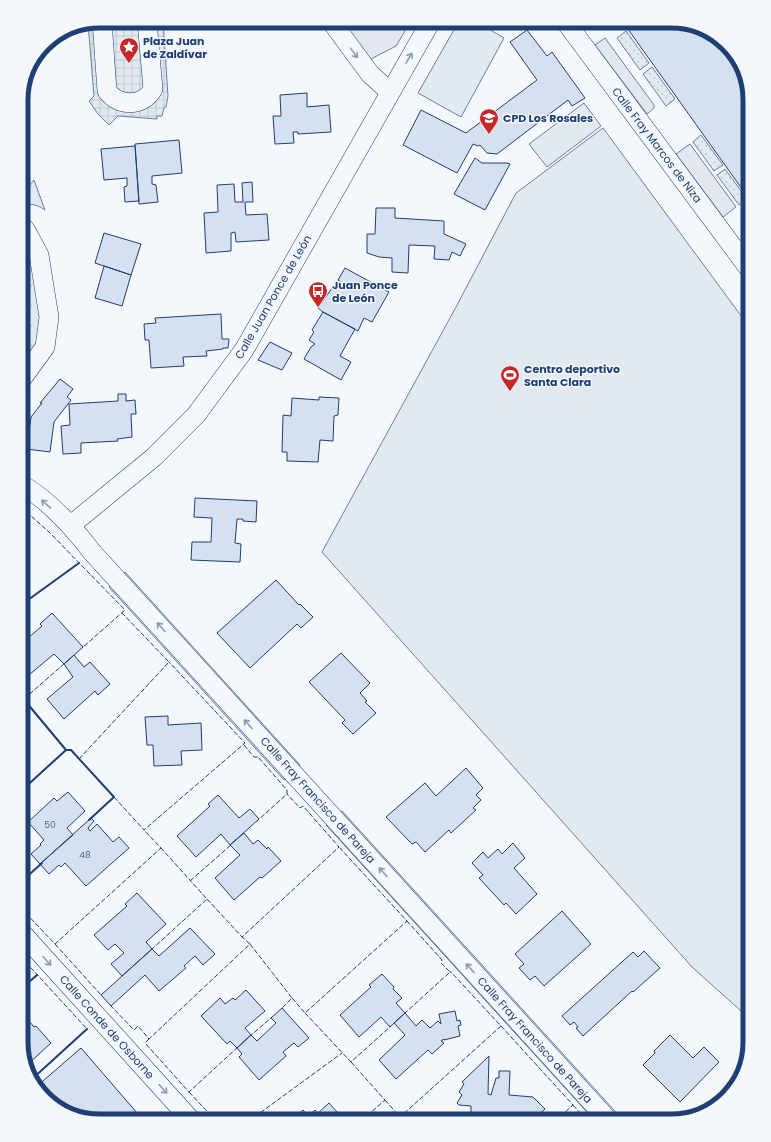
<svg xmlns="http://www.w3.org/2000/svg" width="771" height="1142" viewBox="0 0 771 1142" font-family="Poppins,sans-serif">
<defs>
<pattern id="grass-tufts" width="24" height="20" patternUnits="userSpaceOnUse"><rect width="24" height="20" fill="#e3e9f0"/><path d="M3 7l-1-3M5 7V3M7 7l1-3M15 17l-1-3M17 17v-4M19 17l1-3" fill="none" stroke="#c2c9d1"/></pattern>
<pattern id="garden-dots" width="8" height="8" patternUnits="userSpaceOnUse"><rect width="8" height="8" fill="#e3e9f0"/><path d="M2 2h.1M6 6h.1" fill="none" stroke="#c2c9d1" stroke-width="1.8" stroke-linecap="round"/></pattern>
<pattern id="plaza-grid" width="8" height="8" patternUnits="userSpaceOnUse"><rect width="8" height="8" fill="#e3e8f0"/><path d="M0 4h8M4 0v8" fill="none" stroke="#c2c8d1"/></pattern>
</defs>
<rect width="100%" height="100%" fill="#f4f7fb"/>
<path fill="url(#grass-tufts)" stroke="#687fa3" d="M34,180L45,210C36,204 31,203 21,207V189L23,192Z
M21,252L29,255L34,263L42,317L39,339L21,367Z"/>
<path fill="#e3e9f0" stroke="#687fa3" d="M459,21H475L504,38L461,117L418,93Z
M584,103L601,126L547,167L529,144Z
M603,128L750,328V1019L692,967L322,552L456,307L516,193Z"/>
<path fill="url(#garden-dots)" stroke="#687fa3" d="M626,31L649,63L640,70L617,38Z
M652,67L675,99L666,106L643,74Z
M701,135L723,165L714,171L693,142Z
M725,169L747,199L739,205L717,175Z"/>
<path fill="#e3e8f0" stroke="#687fa3" d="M341,21H405L401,26L405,31L396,46L369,60Z
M605,38L654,105V108L647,114L595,45Z
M690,144L736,207L723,217L676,154Z
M125,572L300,765L296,769L121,576Z
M113,583L289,776L284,780L109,587Z
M342,811L624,1121H616L338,815Z
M331,821L603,1121H595L326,825Z"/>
<path fill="url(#plaza-grid)" stroke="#687fa3" d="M100,21H163L168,96L166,107L164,108L162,116H157V119L118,116L109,125L98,114L89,101L94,96L88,23Z"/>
<path fill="#d5e0f0" stroke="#1d3f73" d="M630,21H676L715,34L740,60L750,100V200L625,25Z
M527,30L547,56L552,52L585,98L572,106L568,100L497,154L487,153L480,145L478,146L473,144L457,173L403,145L421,110L466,133L537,80L510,42Z
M307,93V107L329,105L331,132L298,134V132H293L294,143L275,144L273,116H281L280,95Z
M179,140L182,173L152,176V184L156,185L158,202L139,204L135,144Z
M135,146L139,201L125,202L124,187L127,186V178L104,180L101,149Z
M475,158L482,163H507L510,164L485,210L454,194Z
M252,182L253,202H245L246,215L267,214L269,240L236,242L235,232L231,233V251L206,253L204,213L218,212L217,185L234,184L235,202H243L242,183Z
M376,208H395V218L444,221V234L466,244L460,256L452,252L449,260L434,259L435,246L409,245L408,273L392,272V258L379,257L367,253V234H375Z
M104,233L141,244L131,275L95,263Z
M104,266L131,275L122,306L95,298Z
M345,268L389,292L372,322L364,318L358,331L323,312L318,308L332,288L335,290L341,282L338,280Z
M323,312L355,329L340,356L351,362L341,380L304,359L311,347L315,344L309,340L314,332L312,330Z
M221,314L222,339H229L228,348H223V349L206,351L207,356L183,357L184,366L151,368L149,340H145L144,324L156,323L155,318Z
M270,342L292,353L282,370L258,360Z
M60,379L73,389L67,397L71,400L54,422L50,452L26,449L27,446L21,445V431L29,432L31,417L42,403H40Z
M118,394H126V401L135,400L136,414H131L132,437L117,439L118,441L81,443V453L63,454L61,426L70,425L69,404L118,401Z
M319,397L339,398L338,415L334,416L333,441L320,440L318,462L287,461V452H282L283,415L291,416L292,398L319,400Z
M195,498L257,501L256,522L243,521V519H237L235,543L241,544L240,562L191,560L192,542H211L212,518L194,517Z
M276,580L299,605L300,604L313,617L301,628L297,624L250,668L217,633Z
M52,613L83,647L64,664L54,654L29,675L21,666V644L42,626L40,624Z
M341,653L370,683L360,693L367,701L365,702L376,713L353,734L342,723L345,720L309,682Z
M74,655L84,667L90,662L110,684L98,695L95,691L64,719L47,699L73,677L64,664Z
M168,716V725L201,723L202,750L181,751L182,765L154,766L153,745H147L145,717Z
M466,768L483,788L476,795L481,800L473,808L476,810L451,833L449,830L425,852L416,842L412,844L386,817L425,783L436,796Z
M68,792L85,811L67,828L73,835L40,864L31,854L41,845L40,844L44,840L28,822L54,798L57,801Z
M218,795L239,818L250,809L259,819L230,845L221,834L196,857L177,836L210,806L208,804Z
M91,818L94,821L88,828L90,831L97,824L113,842L119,837L129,848L86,886L65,863L61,867L59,865L49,874L40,864Z
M244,833L253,844L258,840L267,849L268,847L281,861L262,878L260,877L234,900L215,878L240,855L230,845Z
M513,843L525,858L514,868L537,894L516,914L506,903L504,905L479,878L483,875L472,863L483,852L488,858L498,849L502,854Z
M137,893L166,924L146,942L152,949L122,976L111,964L124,953L115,944L108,950L94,935L127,906L125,904Z
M562,911L591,944L544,986L535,976L530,980L519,968L524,964L515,954Z
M190,928L215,954L203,965L195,956L184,966L186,968L159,991L145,975L111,1006L101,995L152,949L159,956Z
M644,951L660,968L633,992L632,991L583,1036L576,1028L578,1027L574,1022L570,1025L562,1016L633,952L638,957Z
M382,974L394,987L393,989L402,998L396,1003L405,1013L390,1027L381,1017L359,1037L340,1015L371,987L369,985Z
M246,990L265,1011L245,1028L251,1035L237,1048L230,1041L227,1044L201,1016L220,998L225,1004L233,998L235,1000Z
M282,1008L309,1038L298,1047L294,1043L283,1052L286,1056L259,1080L239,1057L242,1054L237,1048L251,1035L257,1041L276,1023L271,1018Z
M455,1011L457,1021L460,1020L461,1025L458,1026L460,1036L444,1040V1039L441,1041L444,1043L432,1054L428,1050L396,1079L379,1060L405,1035L394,1023L405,1013L416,1026L422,1020L430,1028L438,1021L441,1024L439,1014Z
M21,1016H25L34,1027L36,1026L51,1043L27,1065L21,1042Z
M670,1035L693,1058L704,1047L719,1062L680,1102L643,1065L655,1053L654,1051Z
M81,1048L144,1121H95L56,1108L36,1087Z
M489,1056L488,1094L491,1095L496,1078H499V1071H510L509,1095L533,1097L545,1109L532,1121H458V1118H471V1106L459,1105L457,1103L462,1095L459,1092L464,1084L462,1082Z
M329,1103L345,1121H291L303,1110L308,1116L315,1110L318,1113Z"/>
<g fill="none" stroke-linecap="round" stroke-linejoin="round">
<defs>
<path id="street" d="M102,21L107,91C119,107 143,107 153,89L147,21
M331,21L370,74L390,92
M565,21L750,270
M21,380L45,347L49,317L39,255L25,229
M21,484C48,500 73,527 92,552L609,1121
M71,525L154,457L196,415L244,350L431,21
M21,932L192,1121"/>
</defs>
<use href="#street" stroke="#1d3f73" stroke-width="20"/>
<use href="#street" stroke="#f4f7fb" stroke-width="19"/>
<path stroke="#1d3f73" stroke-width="1" stroke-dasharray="5 2" stroke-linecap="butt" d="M21,507L49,532L125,610L82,648
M24,699L65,663
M244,745L254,757H258L287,790V794L257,821
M79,759L169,662L122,613
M114,797L144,830L245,743L169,662
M190,881L232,844
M207,899L242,937L339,847L303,806L300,808L287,794
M21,908L55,944L161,848L144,830
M55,944L101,995L102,994
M250,944L292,998L281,1009
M151,950L207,899L161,848
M21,957L87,1029
M292,998L305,1013L407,921L339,847
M110,1005L134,1030L138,1026L149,1039L250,944L242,937
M305,1013L351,1062L391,1026
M404,1014L450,972L441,963L442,960L407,921
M501,1026L573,1105L555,1121
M249,1037L272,1017
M149,1039L145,1043L189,1092L239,1046
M351,1062L385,1100L361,1121
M189,1092L216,1121
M385,1100L400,1117L501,1026L451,972H450
M573,1105L587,1121
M249,1121L342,1053"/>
<path stroke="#1d3f73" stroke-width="2" d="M21,605L79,563
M21,696L66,750H71L114,797L89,820
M21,791L66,750
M21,882L42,863
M21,989L37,975
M31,1080L87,1029"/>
</g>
<defs><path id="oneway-shaft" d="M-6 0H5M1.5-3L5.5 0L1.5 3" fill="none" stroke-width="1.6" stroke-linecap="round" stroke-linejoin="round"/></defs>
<g stroke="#889bb7">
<use href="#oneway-shaft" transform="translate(354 53) rotate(54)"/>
<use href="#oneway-shaft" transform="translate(409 58) rotate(-60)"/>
<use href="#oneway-shaft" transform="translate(46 504) rotate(-139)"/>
<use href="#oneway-shaft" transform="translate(161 627) rotate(-132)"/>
<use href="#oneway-shaft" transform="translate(248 724) rotate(-132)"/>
<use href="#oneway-shaft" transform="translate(383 872) rotate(-132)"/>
<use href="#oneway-shaft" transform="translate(47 961) rotate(48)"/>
<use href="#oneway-shaft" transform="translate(470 968) rotate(-132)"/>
<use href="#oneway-shaft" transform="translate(163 1089) rotate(48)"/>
</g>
<defs>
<symbol id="sight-pin" viewBox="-11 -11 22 30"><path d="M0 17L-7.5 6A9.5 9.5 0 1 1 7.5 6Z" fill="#c62828" stroke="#f4f7fb"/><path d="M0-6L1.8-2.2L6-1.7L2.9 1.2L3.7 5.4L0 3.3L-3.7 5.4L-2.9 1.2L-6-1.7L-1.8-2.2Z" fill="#fff"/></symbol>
<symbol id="school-pin" viewBox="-11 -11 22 30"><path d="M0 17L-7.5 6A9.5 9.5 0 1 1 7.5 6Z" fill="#c62828" stroke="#f4f7fb"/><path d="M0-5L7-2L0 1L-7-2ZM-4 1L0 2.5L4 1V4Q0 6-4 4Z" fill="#fff"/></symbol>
<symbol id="bus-pin" viewBox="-11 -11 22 30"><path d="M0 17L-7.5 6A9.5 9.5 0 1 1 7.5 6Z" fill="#c62828" stroke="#f4f7fb"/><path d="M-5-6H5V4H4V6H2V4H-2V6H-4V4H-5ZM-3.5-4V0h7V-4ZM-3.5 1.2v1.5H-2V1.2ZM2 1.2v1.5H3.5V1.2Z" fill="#fff"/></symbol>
<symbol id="stadium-pin" viewBox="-11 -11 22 30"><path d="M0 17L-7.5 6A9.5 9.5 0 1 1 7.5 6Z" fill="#c62828" stroke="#f4f7fb"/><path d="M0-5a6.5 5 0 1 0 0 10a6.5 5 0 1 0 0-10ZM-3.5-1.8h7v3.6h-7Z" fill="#fff"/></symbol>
</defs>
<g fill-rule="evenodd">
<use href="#sight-pin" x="118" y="36" width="22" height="30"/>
<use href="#school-pin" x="478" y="107" width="22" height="30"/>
<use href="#bus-pin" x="307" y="280" width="22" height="30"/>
<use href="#stadium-pin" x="499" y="364" width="22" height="30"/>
</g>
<g text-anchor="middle" stroke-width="3" stroke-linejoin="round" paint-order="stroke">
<g font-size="9" fill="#4b6792">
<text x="50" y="828">50</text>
<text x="85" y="858">48</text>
</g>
<g font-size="11" font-weight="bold" fill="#1d3f73" stroke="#f4f7fb" text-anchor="start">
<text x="143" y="45">Plaza Juan<tspan x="143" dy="13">de Zaldívar</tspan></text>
<text x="503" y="122">CPD Los Rosales</text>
<text x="332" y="289">Juan Ponce<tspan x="332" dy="13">de León</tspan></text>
<text x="524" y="373">Centro deportivo<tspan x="524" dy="13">Santa Clara</tspan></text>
</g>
<g font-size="11" fill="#1d3f73" stroke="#f4f7fb">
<text transform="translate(657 145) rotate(53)" y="4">Calle Fray Marcos de Niza</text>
<text transform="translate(273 297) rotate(-60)" y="4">Calle Juan Ponce de León</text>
<text transform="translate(318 800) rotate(48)" y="4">Calle Fray Francisco de Pareja</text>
<text transform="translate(107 1027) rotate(48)" y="4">Calle Conde de Osborne</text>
<text transform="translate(535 1040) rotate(48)" y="4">Calle Fray Francisco de Pareja</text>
</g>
</g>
<path d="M0 0H771V1142H0ZM100 28H671A72 72 0 0 1 743 100V1042A72 72 0 0 1 671 1114H100A72 72 0 0 1 28 1042V100A72 72 0 0 1 100 28Z" fill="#f4f7fb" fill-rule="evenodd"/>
<path fill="none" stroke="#1d3f73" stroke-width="5" d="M100 28H671A72 72 0 0 1 743 100V1042A72 72 0 0 1 671 1114H100A72 72 0 0 1 28 1042V100A72 72 0 0 1 100 28Z"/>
</svg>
